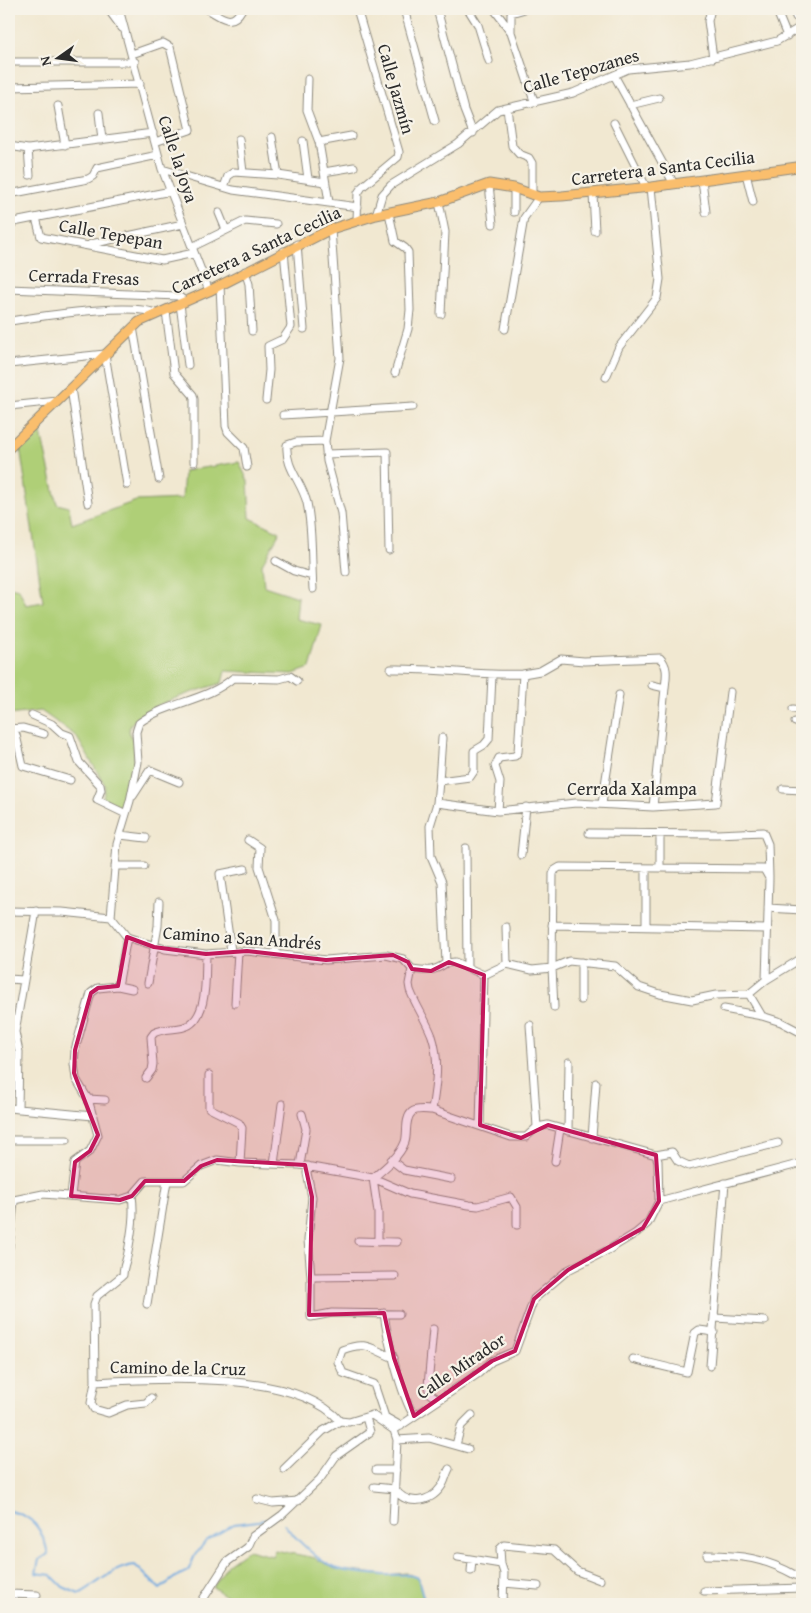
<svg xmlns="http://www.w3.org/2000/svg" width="811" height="1613" viewBox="0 0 811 1613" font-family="'Gentium Book Plus',serif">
<rect width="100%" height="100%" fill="#f7f3e8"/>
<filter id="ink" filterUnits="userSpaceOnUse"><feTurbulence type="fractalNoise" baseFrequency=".02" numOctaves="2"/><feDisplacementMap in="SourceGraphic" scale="10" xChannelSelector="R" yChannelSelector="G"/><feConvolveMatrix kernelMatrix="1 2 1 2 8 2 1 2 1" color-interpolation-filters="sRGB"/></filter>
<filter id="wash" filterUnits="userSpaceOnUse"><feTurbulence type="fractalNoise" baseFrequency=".0096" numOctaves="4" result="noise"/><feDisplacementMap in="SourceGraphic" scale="20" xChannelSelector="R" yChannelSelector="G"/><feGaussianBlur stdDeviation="1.12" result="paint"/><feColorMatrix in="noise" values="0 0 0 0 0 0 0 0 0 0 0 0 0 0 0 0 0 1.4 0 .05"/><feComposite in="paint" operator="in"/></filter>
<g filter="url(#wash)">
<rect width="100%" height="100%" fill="#f1e8d1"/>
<path fill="#afcf77" stroke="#6d7d51" d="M40,429L57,504L69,507L72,524L136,501L182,499L184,471L239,462L248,481L250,518L280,532L262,564L264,586L298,597L296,619L322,625L310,668L293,674L225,671L222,683C204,689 131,708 129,730C129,734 133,740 134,744C136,766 129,788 122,808L103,798L105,785L76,736L41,711L9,715V587L19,589L26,605L43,602L20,447Z
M248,1550L272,1556L275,1550L315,1558L335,1569L385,1575L406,1573L418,1578L425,1604H246V1602L224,1595L213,1587L228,1564Z"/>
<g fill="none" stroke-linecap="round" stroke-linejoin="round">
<path stroke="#6fa9e0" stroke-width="2" d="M9,1511C33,1515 43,1530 48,1554L39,1560L36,1573L51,1575L63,1587L79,1594C98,1584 113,1567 135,1565L160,1589L174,1578L188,1571L195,1555L206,1541L234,1524L273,1519
M284,1524C294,1537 319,1562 335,1568C349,1573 370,1574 385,1575C398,1575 406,1573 418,1578L425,1604
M778,1604L802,1601"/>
</g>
</g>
<g filter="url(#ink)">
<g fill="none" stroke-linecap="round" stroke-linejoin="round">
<defs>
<path id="minor" d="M108,9L122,28
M119,9L162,169L209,291
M404,9L435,121
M437,9L464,110L473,133
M468,9L478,25L489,61
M494,9L511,32
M525,9L511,13V32L534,101
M711,9L708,21L713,58
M776,9L787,36
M793,9L796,17L802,21
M209,10C223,18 232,27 242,9
M132,54L163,43L170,47L190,130L155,142
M9,62H135
M614,75L674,184
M308,79L307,110L319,142L329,202
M9,87L140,84
M630,105L659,98
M58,106L65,145
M507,108L512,146L519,154L529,158L532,163V195
M99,113L102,140
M614,123L646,187
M272,137L278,175
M239,139L243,172
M303,141L308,179
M319,142L351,136
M9,146L28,149L153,133
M28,149L30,175
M162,169L233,190L358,207
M324,172L354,167
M746,174L753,202
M702,180L706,212
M489,184L493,224
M224,187L228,176L234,172L278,175L325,182
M9,194L88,179L93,176L97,168L158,155
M593,194L595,231
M439,202L445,232L441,314
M514,212V188
M219,213L226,230
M389,213L395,241L405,248L408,252L410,310L408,329L395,373
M376,215L382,195L391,185L458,144L498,110L573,93L628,69L690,63L777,41L802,26
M36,218L41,237L162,260L194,253
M357,220L358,193L362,187L398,157L399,152L357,9
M9,223L171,191
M331,229L340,358L325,441L327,461L341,513L346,572
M91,244L183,224
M297,244L304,329
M192,247L245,221L276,224
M245,271L249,284L252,331
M220,285L226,426L228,432L244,448L247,467
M9,289L178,296L185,301
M180,304L188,365
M166,311L174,373L193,395L194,399V462
M9,321C40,317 133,301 157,314
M133,327L159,479
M505,329L524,218L539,197
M9,364L105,354L127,485
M606,377L619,347L657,298L660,279L651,187
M71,388L88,503
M266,400L269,370L268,346L283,339L291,327L284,251
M9,406L58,401
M283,415L413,407
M326,454L387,452L389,550
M276,561L294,571L312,576
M313,589C311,561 313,531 307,503C302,482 285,468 287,445L296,442L325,441
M391,669C435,668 479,676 523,674L518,752L515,756L499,758L495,766L500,782L498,811
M523,674L540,671L561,659L584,661L660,658C669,667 666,677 665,688
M652,685L665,688L653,807
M793,709L802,710
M32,715L52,724L62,733L70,736L79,762L100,785L101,790L97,800L126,814
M795,722L802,724
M12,728L16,735L23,766L70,780
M9,729L23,728L44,734
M439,781L442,738
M783,789L802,790
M133,796L150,770L179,782
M437,803L498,811L576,803L653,807L716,803L730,692
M602,804L619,695
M589,833L717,834L763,832L768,844L769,877
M120,835L146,838
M660,835V867
M248,840L260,848L259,867L276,920V953
M466,848L467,968
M521,855L526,807
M115,866H144
M646,868V925
M768,908L802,910
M9,911L62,912L111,917L127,937L165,949L206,954L247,951L326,960L386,955L403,959L412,969C426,971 434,972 446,963
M111,917L117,844L130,801L138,762L136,732L139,723C167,702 207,701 233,678L279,679L290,676L297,681
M552,925L767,929
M506,927L507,964
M231,951L220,874L245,869
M446,963L455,962L484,975L507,964L532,970L552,968L569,961L615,966L639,987L660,994L692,1000L716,995L749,994L762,1016L781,1022L802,1033
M446,963L442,882L431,856L430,826L437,803L439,781L470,777L474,771V751L484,745L489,739L492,676
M412,969L409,984L410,990C416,1006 426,1020 432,1036C440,1060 436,1086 432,1110
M9,979L23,980
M766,980L802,958
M148,983L158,926L159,902
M118,986L132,989
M581,1000V962
M235,1003L238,951
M554,1007L552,968L553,874L555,870L560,867L764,869L769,878L766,980L749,994
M724,1009L762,1016
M530,1025L537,1127
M209,1075V1108L239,1123L242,1128L240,1163
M146,1078L152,1070L153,1064L151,1037L154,1033C163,1028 174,1030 184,1027C209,1020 205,975 206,954
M88,1099L105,1100
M9,1108L93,1116
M18,1109L19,1052L15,1032L36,911
M480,1125L484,975
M568,1131L569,1062
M592,1138L596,1083
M9,1140H67
M391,1160L404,1170L451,1179
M555,1161L560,1129
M274,1164L282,1104
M300,1165L306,1129L302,1114
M308,1166L307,1173L312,1197L308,1240L311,1277V1317L332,1313L399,1314
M71,1196L75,1162L90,1151L98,1135L88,1099L76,1079L74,1064L75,1050L91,993L98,988L118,986L127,937
M132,1196C135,1214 131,1235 128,1252C127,1260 123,1266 123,1275L97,1296L94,1304L95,1382L91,1403L94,1409L108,1413L127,1405L146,1403L151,1398
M9,1201L43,1194L120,1200L132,1196L145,1181H184L201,1166L217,1160L240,1163L300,1165L373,1178C384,1169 400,1156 405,1142C408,1134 404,1119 412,1112C417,1108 426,1110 432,1110L511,1137H526L537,1127L548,1125L656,1155L672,1152L678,1161L689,1166L778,1143
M659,1201L802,1163
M358,1241L397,1242
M378,1242V1212L373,1178L410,1194L469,1205L478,1206L511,1197L517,1207V1225
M9,1247L14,1202
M311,1277L395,1276
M147,1304L167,1181
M384,1313C387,1339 401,1395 414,1416
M715,1318L765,1321
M433,1329L428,1386L430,1394L438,1399
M394,1358C371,1349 367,1340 342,1350L338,1362L343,1373L374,1384L385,1417L401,1426
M633,1359L687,1372L695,1333L699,1330L714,1332
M710,1366L725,1183
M95,1382C158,1378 296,1370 340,1421
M340,1421L349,1422L372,1415L394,1430L397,1440L393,1521
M394,1430L479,1373L492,1361L515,1351L534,1299L568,1270L610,1249L636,1233L648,1223L659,1201L658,1161L656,1155
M397,1440L429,1438L468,1449
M456,1445L461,1426L472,1415
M284,1469L323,1431L340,1421
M376,1470H396
M374,1487L395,1489
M395,1489C406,1506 430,1503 441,1487C445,1482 446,1474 449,1469
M257,1499L273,1503L298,1501
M707,1555C742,1555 764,1558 795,1575L802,1576
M458,1557L501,1564L504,1573L503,1604
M501,1564L500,1549L504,1545L554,1550L577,1571L600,1580
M471,1571L472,1560
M504,1583L538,1586
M704,1591L802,1588
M9,1594L37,1595
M200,1604L227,1562L248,1547L253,1536L282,1515L320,1479L336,1456L370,1432L366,1417"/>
<path id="major" d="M9,448L139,322L209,291L331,229L376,215L439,202L489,184L514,188L539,197L562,196L651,187L797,167L802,169"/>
</defs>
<use href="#minor" stroke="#8e8a7e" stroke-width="9"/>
<use href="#major" stroke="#8e8a7e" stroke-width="11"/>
<use href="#minor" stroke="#fff" stroke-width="7"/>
<use href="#major" stroke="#fabe6d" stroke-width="9"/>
</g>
</g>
<path fill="#c2185b" fill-opacity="0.2" stroke="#c2185b" stroke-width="4" stroke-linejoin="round" d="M127,937L154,947L206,954L247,951L326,960L393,955L408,962L412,969L431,971L449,962L484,975L480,1125L521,1138L548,1125L656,1155L659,1201L643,1228L568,1270L534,1299L515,1351L492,1361L414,1416L394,1358L384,1313L309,1315L312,1197L305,1165L217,1160L201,1166L184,1181H145L132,1196L120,1200L71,1196L75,1162L90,1151L98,1135L74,1073L75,1050L91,993L98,988L118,986Z"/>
<g text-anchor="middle" stroke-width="4.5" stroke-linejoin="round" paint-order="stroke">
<g font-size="18" fill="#2b2b2b" stroke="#f7f3e8">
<text transform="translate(581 71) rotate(-16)" y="6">Calle Tepozanes</text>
<text transform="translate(396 89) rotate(74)" y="6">Calle Jazmín</text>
<text transform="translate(178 159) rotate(72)" y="6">Calle la Joya</text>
<text transform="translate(663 168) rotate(-7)" y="6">Carretera a Santa Cecilia</text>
<text transform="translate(111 234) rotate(10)" y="6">Calle Tepepan</text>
<text transform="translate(256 250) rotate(-25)" y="6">Carretera a Santa Cecilia</text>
<text transform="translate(84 277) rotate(2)" y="6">Cerrada Fresas</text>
<text x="632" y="795">Cerrada Xalampa</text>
<text transform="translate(242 938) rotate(4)" y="6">Camino a San Andrés</text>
<text transform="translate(461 1366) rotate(-34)" y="6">Calle Mirador</text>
<text transform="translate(178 1368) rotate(1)" y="6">Camino de la Cruz</text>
</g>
</g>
<rect width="811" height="1613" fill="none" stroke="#f7f3e8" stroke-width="30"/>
<g transform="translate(58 58) rotate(256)" stroke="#f7f3e8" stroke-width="4" paint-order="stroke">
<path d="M0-4L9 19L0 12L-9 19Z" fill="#2b2b2b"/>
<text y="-8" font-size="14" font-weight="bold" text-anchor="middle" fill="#2b2b2b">N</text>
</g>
</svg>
